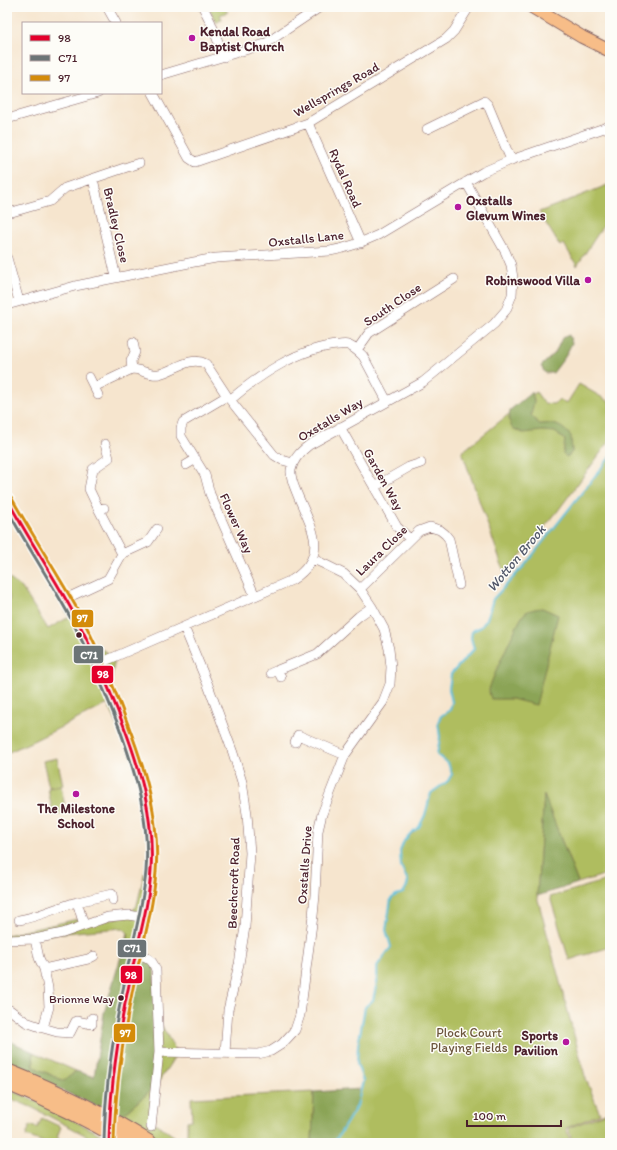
<svg xmlns="http://www.w3.org/2000/svg" width="617" height="1150" viewBox="0 0 617 1150" font-family="Itim,sans-serif">
<rect width="100%" height="100%" fill="#fdfcf7"/>
<filter id="ink" filterUnits="userSpaceOnUse"><feTurbulence type="fractalNoise" baseFrequency=".025" numOctaves="2"/><feDisplacementMap in="SourceGraphic" scale="8" xChannelSelector="R" yChannelSelector="G"/><feConvolveMatrix kernelMatrix="1 2 1 2 8 2 1 2 1" color-interpolation-filters="sRGB"/></filter>
<filter id="wash" filterUnits="userSpaceOnUse"><feTurbulence type="fractalNoise" baseFrequency=".012" numOctaves="4" result="noise"/><feDisplacementMap in="SourceGraphic" scale="16" xChannelSelector="R" yChannelSelector="G"/><feGaussianBlur stdDeviation="0.9" result="paint"/><feColorMatrix in="noise" values="0 0 0 0 0 0 0 0 0 0 0 0 0 0 0 0 0 1.4 0 .05"/><feComposite in="paint" operator="in"/></filter>
<g filter="url(#wash)">
<rect width="100%" height="100%" fill="#f6e5ce"/>
<path fill="#afbd5f" stroke="#7c6e45" d="M209,7H223L228,12L220,15L222,19L216,23Z
M610,184V215L577,266L564,244L560,246L539,212Z
M579,384L610,402V439L605,447L557,512L505,574L462,452L536,392L544,403L553,404L560,400L567,403Z
M610,457V873L578,883L544,796L537,896L585,1076L600,1114L566,1128L571,1143H334L357,1106L361,1089L363,1081L357,1064L358,1045L365,1007L373,1000L377,982V966L391,947L386,930L391,899L396,895L403,893L407,886L408,881L401,867L400,851L404,841L419,827L425,815L431,793L448,781L452,774L448,763L437,755L440,737L438,722L441,716L450,710L452,702L449,689L451,674L474,649L471,638L472,631L481,627L487,619L493,599L524,566Z
M7,577L22,588L48,629L69,617L66,612L65,599L87,641L115,657L110,692L142,779L108,704L33,741L7,753V601L10,599L7,592Z
M57,758L63,785L49,787L43,761Z
M61,786L66,812L53,815L48,788Z
M153,836L135,954L128,952V933L123,928L63,933L7,940V935L82,918L84,925L129,915L137,905Z
M610,879V947L569,960L550,897Z
M158,1019L177,1053L156,1086L152,1121L184,1143H163L120,1117L156,1086Z
M33,1052L76,1071L64,1081L34,1067Z
M7,1089L32,1099L117,1143H88L87,1136L33,1108L7,1097Z
M314,1092L312,1143H187V1121L192,1120L191,1098Z
M610,1112V1143H573L568,1128Z
M42,1118L61,1127L57,1137L60,1139L58,1143H46L26,1136L30,1125L37,1128Z"/>
<path fill="#8ba456" stroke="#6a6240" d="M569,335L572,343L565,357L553,373H545L541,366L555,353L562,338Z
M532,392L534,401L531,415L539,424C555,423 560,424 571,436L572,452L567,457L563,454L565,440L555,432L542,431L523,433L512,428L509,420L510,410Z
M542,608L558,615L536,705L512,699H491C490,696 489,692 489,690C490,682 519,619 524,614C529,609 536,609 542,608Z
M544,795L578,883L537,896Z
M128,933V952L148,958L154,963L156,1086L120,1117L7,1065V1044L10,1041L33,1052L34,1067L64,1081L76,1071L94,1077L104,1013Z
M361,1089L357,1106L334,1143H312L314,1092Z"/>
<g fill="none" stroke-linecap="round" stroke-linejoin="round">
<path stroke="#60c1df" stroke-width="2" d="M334,1143L357,1106L361,1089L363,1081L357,1064L358,1045L365,1007L373,1000L377,982V966L391,947L386,930L391,899L396,895L403,893L407,886L408,881L401,867L400,851L404,841L411,833L419,827L425,815L431,793L448,781L452,774L448,763L437,755L440,737L438,722L441,716L450,710L452,702L449,689L451,674L474,649L471,638L472,631L481,627L487,619L493,599L524,566L610,457"/>
</g>
</g>
<g filter="url(#ink)">
<g fill="none" stroke-linecap="round" stroke-linejoin="round">
<defs>
<path id="minor" d="M107,7L116,23
M203,7L211,23L224,57
M161,75L265,44L320,7
M153,93L189,158L195,162L308,123L446,39L454,31L469,7
M7,119L98,93
M308,123L361,243
M427,129L484,101L488,105L511,160
M93,179L116,277
M7,211L12,212L50,201L65,188L139,163
M7,258L19,301
M7,305L75,286L194,262L216,258L330,251C348,248 362,242 378,235L483,172L511,160L610,126
M357,350L369,333L454,279
M132,369L131,361L135,352L133,342
M89,377L98,395
M94,387L132,369C141,369 150,376 159,374C174,371 190,355 206,364L227,396L274,455L282,460L293,463
M227,396L183,422L181,428V436L205,475L210,494L255,596
M230,400C258,376 300,347 339,345C341,345 345,344 348,345C353,347 359,352 363,356L387,401
M340,427L397,527L410,539
M186,465L196,459
M374,487L409,467L421,463
M7,499C28,538 52,576 74,615C92,648 106,684 121,719C141,771 156,815 151,871C149,901 142,926 135,955C124,1002 116,1049 111,1097
M104,508L99,510L122,554
M99,510L89,489L93,469L109,458L105,444
M360,589L419,531L430,527L440,530L445,534L449,539L459,585
M65,599L108,579L122,554L148,542L157,529
M184,627L208,685L233,753L242,782L247,814L250,853L245,927L239,964L228,1010L225,1053
M98,664L292,580C330,555 312,529 298,496C295,488 290,479 291,470C293,459 300,452 309,445L423,382L494,324L506,310L512,295L513,278L511,265L505,251L466,182
M278,670L317,654L359,616L372,607
M271,673L278,670L281,677
M295,742L298,735L345,755
M77,902L112,894L113,900
M19,920C39,917 57,907 77,902L84,925
M7,940L35,939L63,933L108,917L129,915L145,918
M135,954C147,957 152,958 156,970L159,1052L151,1127
M44,969L88,959L94,956
M7,1011L10,1010L26,1022L43,1028L49,1007L48,988L44,969L39,958L35,939
M43,1028L57,1032L70,1033L76,1021L92,1024V1018
M159,1052L258,1054L271,1051L282,1044L295,1030L300,1015L313,916L315,895L318,831L322,814L345,755L383,702L390,684L391,667L389,649L384,629L372,607L360,589L344,574L324,564L313,559
M7,1140L14,1143"/>
<path id="major" d="M532,7L582,37L610,51"/>
<path id="highway" d="M7,1071C57,1091 105,1114 150,1143
M7,1083C49,1100 89,1120 128,1143"/>
</defs>
<use href="#minor" stroke="#866464" stroke-width="10"/>
<use href="#major" stroke="#866464" stroke-width="14"/>
<use href="#highway" stroke="#866464" stroke-width="16"/>
<use href="#minor" stroke="#fff" stroke-width="9"/>
<use href="#major" stroke="#f7bd88" stroke-width="12"/>
<use href="#highway" stroke="#f7bd88" stroke-width="14"/>
<defs>
<path id="minor-bridge" d="M109,1143L111,1097"/>
</defs>
<use href="#minor-bridge" stroke="#866464" stroke-width="10" stroke-linecap="butt"/>
<use href="#minor-bridge" stroke="#fff" stroke-width="9"/>
<defs>
<path id="bus-1" d="M7,499C28,538 53,575 74,614C93,649 108,686 123,724C141,771 154,818 151,870C149,907 137,944 130,980C118,1034 110,1088 109,1143"/>
<path id="bus-2" d="M7,509C27,546 50,580 70,617C89,652 104,690 119,727C136,774 150,821 146,871C143,908 132,944 125,980C113,1034 105,1088 104,1143"/>
<path id="bus-3" d="M11,497C33,536 57,573 79,612C98,647 113,685 127,722C146,771 160,819 156,872C153,910 142,947 134,983C123,1036 115,1089 114,1143"/>
</defs>
<use href="#bus-1" stroke="#fdfcf7" stroke-width="6"/>
<use href="#bus-2" stroke="#fdfcf7" stroke-width="6"/>
<use href="#bus-3" stroke="#fdfcf7" stroke-width="6"/>
<use href="#bus-1" stroke="#e4002b" stroke-width="3"/>
<use href="#bus-2" stroke="#6c7476" stroke-width="3"/>
<use href="#bus-3" stroke="#d48b09" stroke-width="3"/>
</g>
</g>
<g fill="#b5179e" stroke="#fdfcf7" stroke-width="1.5">
<circle cx="192" cy="38" r="4"/>
<circle cx="458" cy="207" r="4"/>
<circle cx="588" cy="280" r="4"/>
<circle cx="76" cy="794" r="4"/>
<circle cx="566" cy="1042" r="4"/>
</g>
<g fill="#4a1f2b" stroke="#fdfcf7" stroke-width="1.5">
<circle cx="79" cy="635" r="3.5"/>
<circle cx="121" cy="998" r="3.5"/>
</g>
<g text-anchor="middle" stroke-width="3" stroke-linejoin="round" paint-order="stroke">
<g font-size="12" fill="#4a1f2b" stroke="#fdfcf7" text-anchor="end">
<text x="114" y="1003">Brionne Way</text>
</g>
<g font-size="13" font-weight="bold" fill="#4a1f2b" stroke="#fdfcf7" text-anchor="start">
<text x="200" y="36">Kendal Road<tspan x="200" dy="15">Baptist Church</tspan></text>
<text x="466" y="205">Oxstalls<tspan x="466" dy="15">Glevum Wines</tspan></text>
<text x="580" y="285" text-anchor="end">Robinswood Villa</text>
<text x="76" y="813" text-anchor="middle">The Milestone<tspan x="76" dy="15">School</tspan></text>
<text x="558" y="1040" text-anchor="end">Sports<tspan x="558" dy="15">Pavilion</tspan></text>
</g>
<g font-size="13" fill="#4a1f2b" stroke="#fdfcf7">
<text transform="translate(336 89) rotate(-30)" y="5">Wellsprings Road</text>
<text transform="translate(346 178) rotate(66)" y="5">Rydal Road</text>
<text transform="translate(117 225) rotate(77)" y="5">Bradley Close</text>
<text transform="translate(306 238) rotate(-6)" y="5">Oxstalls Lane</text>
<text transform="translate(392 304) rotate(-34)" y="5">South Close</text>
<text transform="translate(330 419) rotate(-31)" y="5">Oxstalls Way</text>
<text transform="translate(384 479) rotate(61)" y="5">Garden Way</text>
<text transform="translate(237 523) rotate(66)" y="5">Flower Way</text>
<text transform="translate(381 550) rotate(-44)" y="5">Laura Close</text>
<text transform="translate(304 865) rotate(-86)" y="5">Oxstalls Drive</text>
<text transform="translate(233 883) rotate(-88)" y="5">Beechcroft Road</text>
</g>
<g font-size="13" fill="#6d563d" stroke="#fdfcf7">
<text x="469" y="1037">Plock Court<tspan x="469" dy="15">Playing Fields</tspan></text>
</g>
<g font-size="14" font-style="italic" fill="#52586a" stroke="#fdfcf7">
<text transform="translate(516 558) rotate(-50)" y="5">Wotton Brook</text>
</g>
</g>
<g stroke="#fdfcf7" stroke-width="1.5">
<rect x="71" y="609" width="23" height="19" rx="4" fill="#d48b09"/>
<rect x="73" y="645" width="31" height="19" rx="4" fill="#6c7476"/>
<rect x="91" y="665" width="23" height="19" rx="4" fill="#e4002b"/>
<rect x="117" y="939" width="30" height="19" rx="4" fill="#6c7476"/>
<rect x="120" y="965" width="23" height="19" rx="4" fill="#e4002b"/>
<rect x="113" y="1023" width="23" height="20" rx="4" fill="#d48b09"/>
</g>
<g font-size="11" text-anchor="middle" font-weight="bold" fill="#fff">
<text x="82" y="622">97</text>
<text x="89" y="659">C71</text>
<text x="103" y="678">98</text>
<text x="132" y="952">C71</text>
<text x="131" y="979">98</text>
<text x="125" y="1037">97</text>
</g>
<rect width="617" height="1150" fill="none" stroke="#fdfcf7" stroke-width="24"/>
<rect x="22" y="22" width="140" height="72" fill="#fdfcf7" stroke="#b5a4a5"/>
<rect x="30" y="35" width="20" height="6" fill="#e4002b" stroke="#b5a4a5"/>
<text x="58" y="42" font-size="12" fill="#4a1f2b">98</text>
<rect x="30" y="55" width="20" height="6" fill="#6c7476" stroke="#b5a4a5"/>
<text x="58" y="62" font-size="12" fill="#4a1f2b">C71</text>
<rect x="30" y="75" width="20" height="6" fill="#d48b09" stroke="#b5a4a5"/>
<text x="58" y="82" font-size="12" fill="#4a1f2b">97</text>
<path d="M467 1120v6h94v-6" fill="none" stroke="#4a1f2b" stroke-width="2"/>
<text x="473" y="1120" font-size="12" fill="#4a1f2b" stroke="#fdfcf7" stroke-width="3" paint-order="stroke">100 m</text>
</svg>
